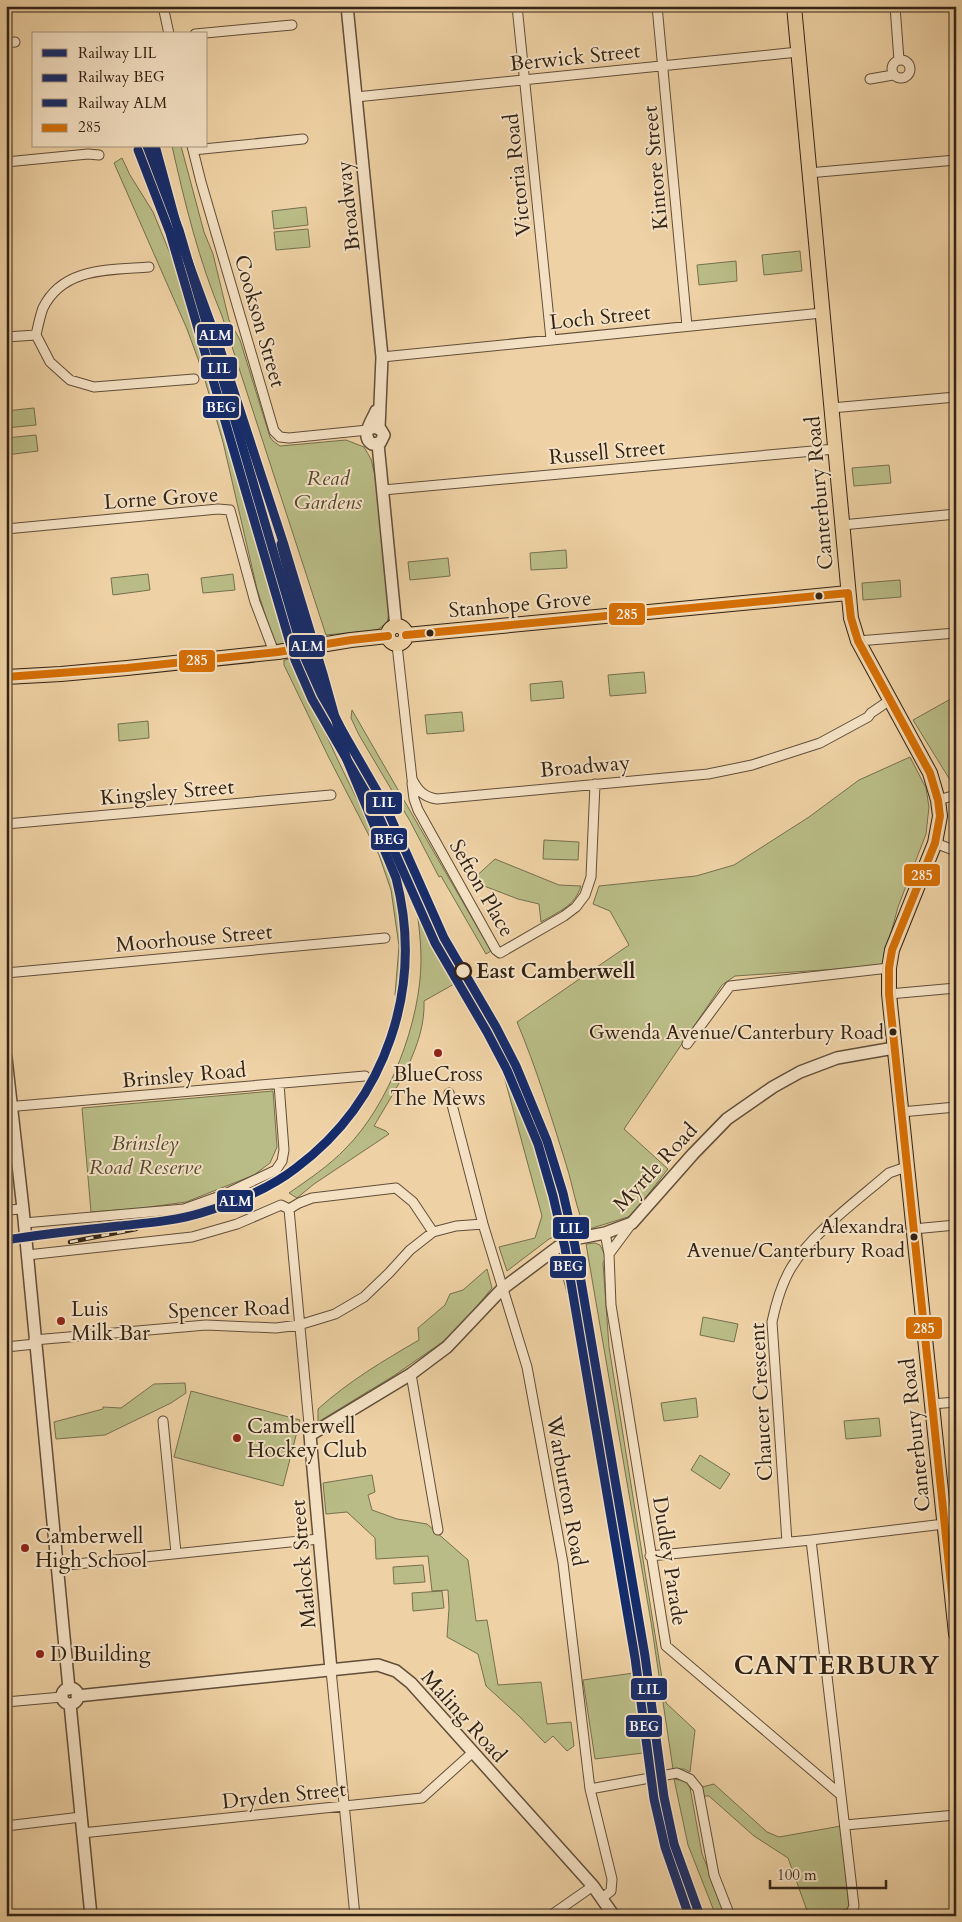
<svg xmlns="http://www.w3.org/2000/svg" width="962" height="1922" viewBox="0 0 962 1922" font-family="Cardo,serif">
<rect width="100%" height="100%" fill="#eed1a4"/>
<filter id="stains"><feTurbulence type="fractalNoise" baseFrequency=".004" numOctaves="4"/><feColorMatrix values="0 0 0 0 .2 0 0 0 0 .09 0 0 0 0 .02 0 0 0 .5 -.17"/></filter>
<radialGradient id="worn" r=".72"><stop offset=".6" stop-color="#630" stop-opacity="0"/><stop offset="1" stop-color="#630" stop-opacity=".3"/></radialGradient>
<path fill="#b9bc86" stroke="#76704e" d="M172,146H181L204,232L213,254L229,320L240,340L270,437L273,441L280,446L346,440L364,447L371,459L376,480L389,613L387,623L377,630L326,635L222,316C199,261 185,204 172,146Z
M122,158L130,175L153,212L197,319L257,520L291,642L277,645L273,639L257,589L223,442L202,370L187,329L114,163Z
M306,207L308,225L274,229L272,211Z
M308,229L310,247L276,250L274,232Z
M800,251L802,271L764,275L762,255Z
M736,261L737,281L699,285L697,265Z
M34,408L36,425L6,428V411Z
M36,435L38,451L6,455V438Z
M889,465L891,483L854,486L852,468Z
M566,550L567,568L531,570L530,553Z
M448,558L450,576L410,580L408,562Z
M148,574L150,590L113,595L111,578Z
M233,574L235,590L203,593L201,578Z
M900,580L901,597L863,600L862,583Z
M295,658C311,702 330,745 351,787C366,818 387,850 396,883C405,920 407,959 401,997L395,995L399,946L391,890L379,855L328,756L284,665V660Z
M644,672L646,693L610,696L608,675Z
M562,681L564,698L531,701L530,684Z
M956,696V787L955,788L913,720Z
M352,710L491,951L486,954L441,876L439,877L410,821L359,735L351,718Z
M462,712L464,731L427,734L425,715Z
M148,721L149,738L119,741L118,724Z
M910,757L926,788L929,807L926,834L898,907L882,966L735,976L722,985L624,1129L668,1169L631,1216L586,1230C576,1209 573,1186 566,1164C551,1116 536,1067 517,1022L629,945L610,911L593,904L599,886L696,876L734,865L809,817L859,780Z
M544,840L579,842L578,860L543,859Z
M495,859L559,885L581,886C575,906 558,912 541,922L539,904L518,899L471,881Z
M416,885L450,958L463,979L424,1001C426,1045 395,1090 374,1126L386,1131L389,1134L314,1184L297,1198L289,1193C309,1179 329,1166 346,1148C389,1105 421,1021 421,960C421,936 417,912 414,888Z
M505,1049C533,1108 554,1168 568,1231L549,1239L507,1271L499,1247L535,1238L542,1216L498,1054Z
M273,1091L277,1147L270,1163L254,1175L186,1202L143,1208L91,1212L82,1108Z
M595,1243L600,1245L606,1257L603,1263L609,1347L666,1703L695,1730L690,1772L684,1769H673L651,1622L586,1244Z
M566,1248H570L636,1620L649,1706L656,1771H654L651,1752L595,1759L583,1680L641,1672C617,1532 601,1389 555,1254Z
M487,1269L492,1288L454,1334L395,1375L318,1422V1409C349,1381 383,1361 419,1340L418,1328L445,1305L450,1294L463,1290Z
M703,1317L738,1324L734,1342L700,1335Z
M185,1383L186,1393L171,1403L105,1435L56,1439L54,1422L103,1409V1407L121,1408L154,1384Z
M191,1391L300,1420L283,1486L174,1457Z
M696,1398L698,1417L664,1421L661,1403Z
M879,1418L881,1436L846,1439L844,1421Z
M700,1455L730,1474L720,1489L691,1470Z
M372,1475L375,1492L368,1495L372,1510L397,1519L427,1524L468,1560L476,1621L487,1620L498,1685L541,1682L547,1724L571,1722L574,1746L567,1751L553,1736L545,1743L519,1716L486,1686L478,1654L447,1637L449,1608L448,1590L432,1591L428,1556L376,1559L375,1538L347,1512L326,1514L323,1483Z
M423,1565L425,1582L394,1584L393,1567Z
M442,1591L444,1608L413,1611L412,1593Z
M674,1779L689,1782L702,1854L727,1916H716L688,1845Z
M655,1783H658C666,1829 678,1873 697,1916H688C667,1876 661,1827 655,1783Z
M714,1784L767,1832L779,1837L841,1826L849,1908L848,1910L823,1916H809L788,1858L754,1836L709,1796H704L702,1787Z"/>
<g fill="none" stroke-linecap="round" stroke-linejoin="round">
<defs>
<path id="minor" d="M163,6L169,34
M517,6L551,339
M657,6L687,326
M895,6L899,60
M195,34L292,25
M6,43L15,42
M892 69a9 9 0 1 1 18 0a9 9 0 1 1-18 0Z
M870,79L893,75
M356,97L798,52
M192,146L201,182L274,431L280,437L289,438L368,430
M193,150L303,139
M6,162L88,154L99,155
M808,173L956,160
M149,267C110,270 63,267 43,308C40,316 38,326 36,335L50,362L70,380L94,387L194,379
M6,337L36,335
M382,357L822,313
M831,408L956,397
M383,490L835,449
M842,525L956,514
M6,529L218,509L230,510L255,602L274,652
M858,641L956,633
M397,645L412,779C418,791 424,797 437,799L708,774L752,765L820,743L868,717L871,713L890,700
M412,783L414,799L418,810L496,950L500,953L564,916L576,907L585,895L591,877L595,784
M938,800L956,795
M6,824L331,795
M935,843L956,851
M6,973L385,938
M889,994L956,988
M687,1044L730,986L889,968
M449,1093L483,1224L527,1367L563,1563L590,1789L612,1879L611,1891L602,1898
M6,1107L365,1076
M901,1112L956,1107
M289,1209L310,1435
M289,1209L299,1203L312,1198L396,1188L413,1202L433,1232
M6,1210L23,1209
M24,1223L184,1209L223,1195L276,1170L282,1161L284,1150L279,1084
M913,1229L956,1225
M605,1233L609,1254L611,1305L666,1646L841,1795
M609,1254L632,1223
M27,1255L192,1237L237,1224L281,1205L289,1209
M34,1340L206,1325L276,1328L299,1325L335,1314L364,1297L389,1273L410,1250L433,1232L456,1226L483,1224
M6,1347L35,1344
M411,1374L438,1530
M932,1404L956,1402
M163,1421L176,1553
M811,1540L854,1906L851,1913L839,1916
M787,1542L772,1322C776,1303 781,1285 791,1268C811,1234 858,1200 889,1173L906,1167
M650,1556L811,1540L944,1524
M57,1566L319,1539
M331,1670L355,1916
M6,1702L62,1697
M590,1789L677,1773L690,1779L698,1789L714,1875L730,1916
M845,1825L956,1815
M6,1826L81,1817
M82,1833L422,1798L472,1753
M550,1916L593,1886"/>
<path id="tertiary" d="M347,6L382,357L379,428
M369,429L375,427L381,430L384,435L380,443L372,444C360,436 372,421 376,411
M378,444L396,627
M6,1058L23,1209L69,1689
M331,1670L310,1435L411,1374L447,1347L502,1289L558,1247L574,1239L605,1233L632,1223L693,1154L727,1119L773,1087L800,1072L837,1058L894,1048
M62 1696a8 8 0 1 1 16 0a8 8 0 1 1-16 0Z
M77,1696L378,1665L396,1671L411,1683L593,1886L614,1916
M70,1704L91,1916"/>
<path id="primary" d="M794,6L851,618L858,641L930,773L938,800L940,816L935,843L892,950L889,968V994L956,1634
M388 635a9 9 0 1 1 18 0a9 9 0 1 1-18 0Z
M406,635L848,593
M6,677L61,674L127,668L278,652L351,640L388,636"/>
</defs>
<use href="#minor" stroke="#614e39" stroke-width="11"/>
<use href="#tertiary" stroke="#614e39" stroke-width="14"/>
<use href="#primary" stroke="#322315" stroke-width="16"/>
<use href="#minor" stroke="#f4e1c4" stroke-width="9"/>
<use href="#tertiary" stroke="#f4e1c4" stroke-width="11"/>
<use href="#primary" stroke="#eed1a4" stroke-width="14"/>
<defs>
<path id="rail" d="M235,425L256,477
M263,501L282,552
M70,1242L136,1229"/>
</defs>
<use href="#rail" stroke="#322315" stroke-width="4.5"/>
<use href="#rail" stroke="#f4e1c4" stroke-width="2.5" stroke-dasharray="8" stroke-linecap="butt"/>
<defs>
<path id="bus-1" d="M848,593L851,618L858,641L930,773L938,800L940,816L935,843L892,950L889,968V994L956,1632
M406,635L848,593
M6,677L127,668L278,652L351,640L388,636"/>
</defs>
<use href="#bus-1" stroke="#f4e1c4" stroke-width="11"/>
<use href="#bus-1" stroke="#d66f04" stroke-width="8"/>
<defs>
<path id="rail-1" d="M147,146L179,230L304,656L321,694L385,805L444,938L496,1027L516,1066L547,1141L563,1193L575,1246L645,1656L664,1797L674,1844L700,1916"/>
<path id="rail-2" d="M138,150L170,233L295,660L312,699L376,810L435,943L487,1032L507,1070L538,1144L553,1196L565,1248L635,1658L654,1799L665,1847L689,1916"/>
<path id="rail-3" d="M281,544L309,654L322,690L348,743
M6,1240C44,1234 81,1230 119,1226C146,1223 175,1221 201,1213C234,1203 269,1189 296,1168C387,1100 424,987 396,878L347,760L323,674L284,545L219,346L182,245L156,149"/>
</defs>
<use href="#rail-1" stroke="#f4e1c4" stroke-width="12"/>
<use href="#rail-2" stroke="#f4e1c4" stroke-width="12"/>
<use href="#rail-3" stroke="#f4e1c4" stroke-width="12"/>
<use href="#rail-1" stroke="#152c6b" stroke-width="9"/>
<use href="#rail-2" stroke="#152c6b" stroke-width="9"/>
<use href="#rail-3" stroke="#152c6b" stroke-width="9"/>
</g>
<g fill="#322315" stroke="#f4e1c4" stroke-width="2">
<circle cx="819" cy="596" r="4.5"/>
<circle cx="430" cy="633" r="4.5"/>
<circle cx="893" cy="1032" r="4.5"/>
<circle cx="914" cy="1237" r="4.5"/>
</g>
<circle fill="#f4e1c4" stroke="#322315" stroke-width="2.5" cx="463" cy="971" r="8"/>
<g fill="#8f2418" stroke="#f4e1c4" stroke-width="2">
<circle cx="438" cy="1053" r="5"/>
<circle cx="61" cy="1321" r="5"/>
<circle cx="237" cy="1438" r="5"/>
<circle cx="25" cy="1548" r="5"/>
<circle cx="40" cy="1654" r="5"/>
</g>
<g text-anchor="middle" stroke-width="4" stroke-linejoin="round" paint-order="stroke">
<g font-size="20" fill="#322315" stroke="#f4e1c4" text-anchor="end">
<text x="884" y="1039">Gwenda Avenue/Canterbury Road</text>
<text x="905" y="1233">Alexandra<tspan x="905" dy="24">Avenue/Canterbury Road</tspan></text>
</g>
<g font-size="21" fill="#322315" stroke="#f4e1c4">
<text transform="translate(575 57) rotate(-6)" y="7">Berwick Street</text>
<text transform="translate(655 168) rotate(-95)" y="7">Kintore Street</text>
<text transform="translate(517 175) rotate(-96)" y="7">Victoria Road</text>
<text transform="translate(348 206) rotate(-96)" y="7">Broadway</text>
<text transform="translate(600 317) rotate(-6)" y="7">Loch Street</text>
<text transform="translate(260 321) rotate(74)" y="7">Cookson Street</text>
<text transform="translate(607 452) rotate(-5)" y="7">Russell Street</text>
<text transform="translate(819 493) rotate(-95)" y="7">Canterbury Road</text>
<text transform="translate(161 498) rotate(-4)" y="7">Lorne Grove</text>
<text transform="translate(520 604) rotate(-5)" y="7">Stanhope Grove</text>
<text transform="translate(585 766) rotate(-5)" y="7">Broadway</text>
<text transform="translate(167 792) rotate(-5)" y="7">Kingsley Street</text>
<text transform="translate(482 888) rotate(60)" y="7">Sefton Place</text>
<text transform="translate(194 938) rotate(-5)" y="7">Moorhouse Street</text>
<text transform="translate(184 1075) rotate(-5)" y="7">Brinsley Road</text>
<text transform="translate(655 1167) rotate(-47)" y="7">Myrtle Road</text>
<text transform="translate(229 1309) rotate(-2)" y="7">Spencer Road</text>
<text transform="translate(761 1402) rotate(-93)" y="7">Chaucer Crescent</text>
<text transform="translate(915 1435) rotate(-96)" y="7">Canterbury Road</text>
<text transform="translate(567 1491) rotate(80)" y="7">Warburton Road</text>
<text transform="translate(670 1561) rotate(81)" y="7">Dudley Parade</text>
<text transform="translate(303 1564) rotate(-95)" y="7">Matlock Street</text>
<text transform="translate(464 1716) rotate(48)" y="7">Maling Road</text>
<text transform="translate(284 1795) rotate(-6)" y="7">Dryden Street</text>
</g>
<g font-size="21" font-style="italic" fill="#544931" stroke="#f4e1c4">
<text x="328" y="485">Read<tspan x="328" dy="24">Gardens</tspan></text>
<text x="145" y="1150">Brinsley<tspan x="145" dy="24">Road Reserve</tspan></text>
</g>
<g font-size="21" font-weight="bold" fill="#322315" stroke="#f4e1c4" text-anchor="start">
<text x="476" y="978">East Camberwell</text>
</g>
<g font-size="21" fill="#322315" stroke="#f4e1c4" text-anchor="start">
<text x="438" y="1081" text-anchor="middle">BlueCross<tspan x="438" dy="24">The Mews</tspan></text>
<text x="71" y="1316">Luis<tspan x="71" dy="24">Milk Bar</tspan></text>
<text x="247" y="1433">Camberwell<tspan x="247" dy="24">Hockey Club</tspan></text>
<text x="35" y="1543">Camberwell<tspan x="35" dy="24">High School</tspan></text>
<text x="50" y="1661">D Building</text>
</g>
<g font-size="26" font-weight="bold" letter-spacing="1" fill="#322315" stroke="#f4e1c4">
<text x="837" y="1674">CANTERBURY</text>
</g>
</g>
<g stroke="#f4e1c4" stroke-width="2">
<rect x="196" y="323" width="38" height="24" rx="5" fill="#152c6b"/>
<rect x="200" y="356" width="38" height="24" rx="5" fill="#152c6b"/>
<rect x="202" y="395" width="38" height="24" rx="5" fill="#152c6b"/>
<rect x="608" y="602" width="38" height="24" rx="5" fill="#d66f04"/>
<rect x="288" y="634" width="38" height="24" rx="5" fill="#152c6b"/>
<rect x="178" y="649" width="38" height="24" rx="5" fill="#d66f04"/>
<rect x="365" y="791" width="38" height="24" rx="5" fill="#152c6b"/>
<rect x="370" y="827" width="38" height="24" rx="5" fill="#152c6b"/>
<rect x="903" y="863" width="38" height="24" rx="5" fill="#d66f04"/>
<rect x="216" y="1189" width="38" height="24" rx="5" fill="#152c6b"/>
<rect x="552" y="1216" width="38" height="24" rx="5" fill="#152c6b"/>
<rect x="549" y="1255" width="38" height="24" rx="5" fill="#152c6b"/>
<rect x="905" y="1316" width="38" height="24" rx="5" fill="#d66f04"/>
<rect x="630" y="1677" width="38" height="24" rx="5" fill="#152c6b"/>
<rect x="625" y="1714" width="38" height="24" rx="5" fill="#152c6b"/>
</g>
<g font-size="14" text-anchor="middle" font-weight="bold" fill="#fff">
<text x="215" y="340">ALM</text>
<text x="219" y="373">LIL</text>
<text x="221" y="412">BEG</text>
<text x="627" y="619">285</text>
<text x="307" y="651">ALM</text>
<text x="197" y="665">285</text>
<text x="384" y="807">LIL</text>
<text x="389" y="844">BEG</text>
<text x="922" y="880">285</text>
<text x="235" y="1206">ALM</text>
<text x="571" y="1233">LIL</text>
<text x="568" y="1271">BEG</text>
<text x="924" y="1333">285</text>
<text x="649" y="1694">LIL</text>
<text x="644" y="1731">BEG</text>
</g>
<rect width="962" height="1922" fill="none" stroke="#eed1a4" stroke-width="25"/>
<rect x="8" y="8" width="947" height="1907" fill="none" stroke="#322315" stroke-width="2.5"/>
<rect x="12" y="12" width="937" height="1897" fill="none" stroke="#322315"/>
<rect x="32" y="32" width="175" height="115" fill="#f4e1c4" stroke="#a6957e"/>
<rect x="42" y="49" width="25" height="8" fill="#152c6b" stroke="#a6957e"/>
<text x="78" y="58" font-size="15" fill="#322315">Railway LIL</text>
<rect x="42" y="74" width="25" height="8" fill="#152c6b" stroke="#a6957e"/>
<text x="78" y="82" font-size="15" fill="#322315">Railway BEG</text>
<rect x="42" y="99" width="25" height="8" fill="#152c6b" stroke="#a6957e"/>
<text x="78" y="108" font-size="15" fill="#322315">Railway ALM</text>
<rect x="42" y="124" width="25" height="8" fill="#d66f04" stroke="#a6957e"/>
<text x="78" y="132" font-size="15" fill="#322315">285</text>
<path d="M770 1880v8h116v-8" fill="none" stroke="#322315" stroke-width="2.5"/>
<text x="777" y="1880" font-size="15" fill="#322315" stroke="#f4e1c4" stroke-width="4" paint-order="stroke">100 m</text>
<rect width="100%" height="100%" filter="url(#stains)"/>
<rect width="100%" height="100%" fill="url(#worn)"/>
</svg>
